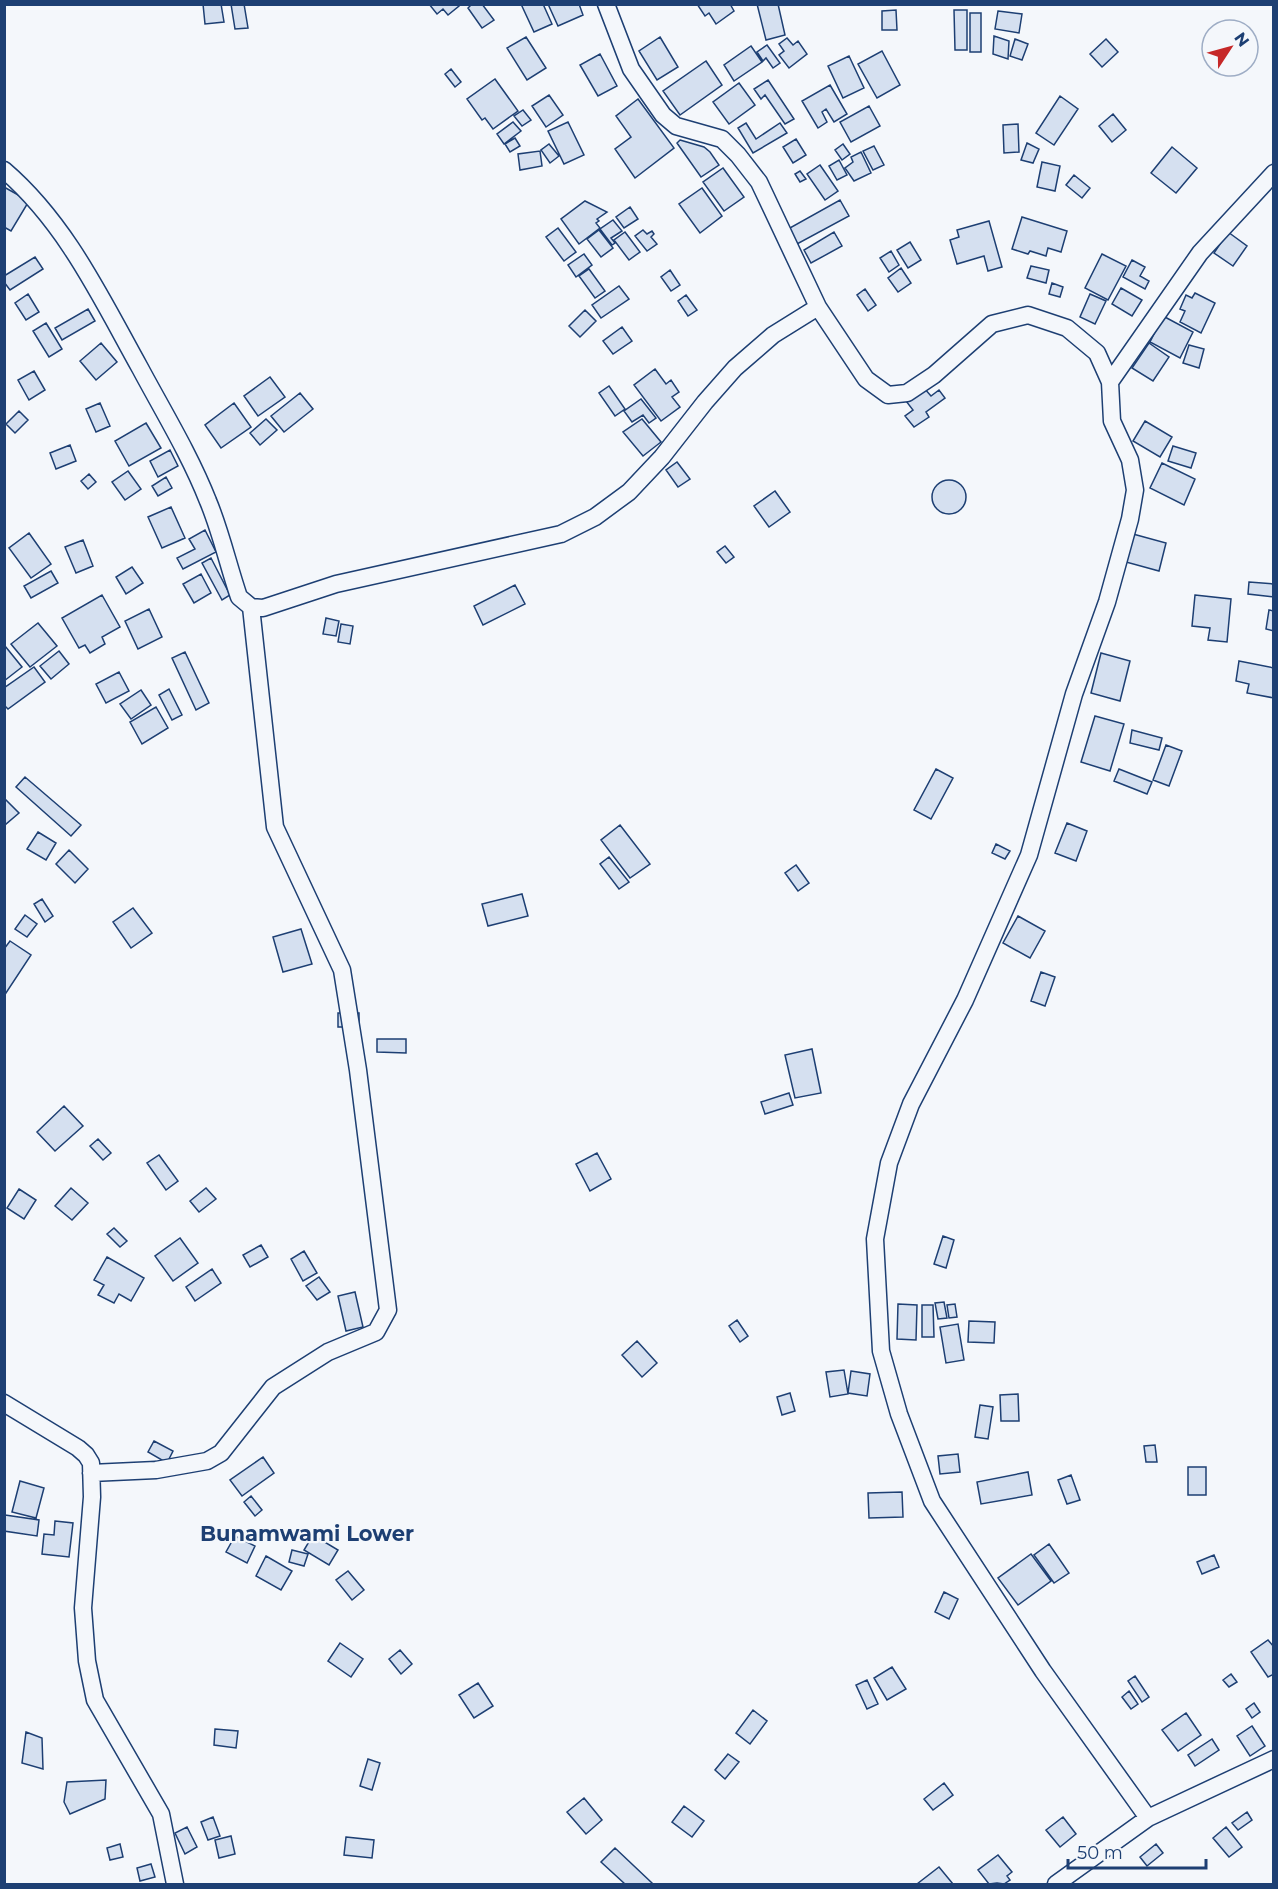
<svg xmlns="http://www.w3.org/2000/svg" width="1278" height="1889" viewBox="0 0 1278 1889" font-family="Montserrat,sans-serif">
<rect width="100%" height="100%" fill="#f4f7fb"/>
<path fill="#d5e0f0" stroke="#1d3f73" stroke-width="1.5" d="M203,4H221L224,22L205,24Z
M231,4H244L248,28L235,29Z
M429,4H458L459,6L448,15L443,9L437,14Z
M472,4H482L494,20L482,28L468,8Z
M521,4H543L552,24L534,32Z
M548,4H579L583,15L558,26Z
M697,4H730L734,11L716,24L709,13L705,16Z
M757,4H778L785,35L766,40Z
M896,10L897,30H882V11Z
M954,10H967V50H955Z
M998,11L1022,14L1019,33L995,29Z
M970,13H981V52H970Z
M994,36L1009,41L1008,59L993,54Z
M526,37L546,68L527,80L507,48Z
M660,37L678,67L657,80L639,51Z
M787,38L793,45L798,41L807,54L789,68L779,55L784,51L779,44Z
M1015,39L1028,44L1022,60L1010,56Z
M1106,39L1118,52L1102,67L1090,54Z
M767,45L780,63L773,68L766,58L763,61L757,52Z
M751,46L762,62L734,81L724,65Z
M882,51L900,85L877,98L858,64Z
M600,54L617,86L598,96L580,65Z
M849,56L864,88L843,98L828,66Z
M706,61L722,85L680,115L663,91Z
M451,69L461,82L455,87L445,74Z
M495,79L518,111L493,129L485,118L482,120L467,99Z
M768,80L794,119L785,124L765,95L761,99L754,89Z
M739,83L755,105L729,124L713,102Z
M830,85L847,114L834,122L826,109L822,112L827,122L818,128L802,101Z
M549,95L563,115L546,127L532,106Z
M1060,96L1078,109L1054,145L1036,133Z
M638,99L674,148L635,178L615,149L631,137L616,116Z
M869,106L880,126L851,142L840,122Z
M523,110L531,120L522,126L514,116Z
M1113,114L1126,130L1112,142L1099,126Z
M513,122L521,131L504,144L497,134Z
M568,122L584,155L564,164L548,131Z
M746,123L756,139L780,123L787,133L753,153L738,128Z
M1018,124L1019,152L1004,153L1003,125Z
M515,138L520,146L510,152L505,144Z
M796,139L806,155L793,163L783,147Z
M680,140L704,147L710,152L719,165L701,177L677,143Z
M1027,143L1039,149L1033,163L1021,160Z
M549,144L559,156L550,163L541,150Z
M843,144L850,154L842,160L835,150Z
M874,146L884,165L873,170L863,151Z
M1172,147L1197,168L1176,193L1151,173Z
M540,151L542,166L520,170L518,154Z
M861,152L871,173L854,181L845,168L853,162L851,157Z
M839,160L847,175L837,180L829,166Z
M1042,162L1060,166L1055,191L1037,187Z
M820,165L838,191L825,200L807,174Z
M723,168L744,197L724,211L703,182Z
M800,171L806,179L800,182L795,174Z
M1074,175L1090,188L1082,198L1066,185Z
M4,187L29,201L11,231L4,227Z
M702,188L722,216L700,233L679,204Z
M840,200L849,216L797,244L788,229Z
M585,201L607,212L597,219L599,221L596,223L600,228L579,244L561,219Z
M630,207L638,219L624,228L616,217Z
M1022,217L1067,231L1061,252L1048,248L1046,256L1030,251L1028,254L1012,249Z
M613,220L622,231L611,238L615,243L612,245L600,229Z
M989,221L1002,267L988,271L984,256L957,264L950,240L959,237L957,230Z
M558,228L576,252L564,261L546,237Z
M599,230L613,248L601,257L587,239Z
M643,230L647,234L652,231L654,234L651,237L657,244L647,251L635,236Z
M625,232L640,252L629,260L614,240Z
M834,232L842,246L811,263L804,250Z
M1228,232L1247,246L1233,266L1214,253Z
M910,242L921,260L908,268L897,250Z
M891,251L899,265L889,272L880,258Z
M584,254L592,265L576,277L568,265Z
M1102,254L1126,266L1108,300L1085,288Z
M35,257L43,269L10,290L4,282V276Z
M1132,260L1145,267L1140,276L1149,281L1145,289L1123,277Z
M1031,266L1049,270L1046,283L1027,278Z
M901,268L911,283L898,292L888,278Z
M589,269L605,291L595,298L579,276Z
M670,270L680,285L671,291L661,277Z
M1052,283L1063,287L1060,297L1049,294Z
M619,286L629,299L601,318L592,305Z
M1121,288L1142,300L1132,316L1112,304Z
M865,289L876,305L868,311L857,295Z
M1195,293L1215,303L1201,333L1180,322L1185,311L1180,309L1186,295L1192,298Z
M28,294L39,312L26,320L15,303Z
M1090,294L1106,301L1095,324L1080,317Z
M686,295L697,310L688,316L678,301Z
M88,309L95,321L62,340L55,328Z
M585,310L596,321L580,337L569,326Z
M1163,316L1193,332L1180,358L1150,342Z
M46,323L62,349L49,357L33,331Z
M622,327L632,341L613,354L603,341Z
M101,343L117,362L96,380L80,361Z
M1149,343L1169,357L1153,381L1132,368Z
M1189,345L1204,349L1199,368L1183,363Z
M655,369L666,384L671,380L679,392L672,397L680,407L661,421L634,385Z
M34,371L45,390L29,400L18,380Z
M270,377L285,397L258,416L244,396Z
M609,386L625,409L615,416L599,393Z
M924,388L931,396L939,390L945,398L926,412L929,417L914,427L905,416L913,410L906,401Z
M300,393L313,409L284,432L271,416Z
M641,399L656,418L649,423L643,415L632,422L624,411Z
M100,403L110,426L96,432L86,409Z
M234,403L251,427L221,448L205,425Z
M19,411L28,420L15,433L6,424Z
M266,419L277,430L260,445L250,433Z
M642,419L661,442L643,456L623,432Z
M1145,421L1172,437L1160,457L1133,441Z
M146,423L161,448L129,466L115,441Z
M70,445L76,461L56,469L50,453Z
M1173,446L1196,453L1191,468L1168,461Z
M170,450L178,466L158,477L150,461Z
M677,462L690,479L678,487L666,470Z
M1162,463L1195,479L1184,505L1150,488Z
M128,471L141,489L125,500L112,482Z
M89,474L96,482L88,489L81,481Z
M166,477L172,488L158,496L152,486Z
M932 497a17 17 0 1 1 34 0a17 17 0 1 1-34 0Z
M775,491L790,512L769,527L754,506Z
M171,507L185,538L162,548L148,517Z
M205,530L216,552L183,569L177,558L195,549L189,539Z
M29,533L51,564L31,578L9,548Z
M1133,534L1166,543L1159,571L1126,562Z
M83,540L93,566L76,573L65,547Z
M725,546L734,557L726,563L717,552Z
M211,558L230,595L222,600L202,563Z
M132,567L143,583L126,594L116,577Z
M51,571L58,583L31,598L24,586Z
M201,574L211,593L194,603L183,584Z
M1249,582L1274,584V597L1248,594Z
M515,585L525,604L483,625L474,606Z
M102,595L120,627L102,637L105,644L90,653L85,645L79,648L62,618Z
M1195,595L1231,599L1227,642L1208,640L1210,628L1192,626Z
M149,609L162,637L138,649L125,621Z
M1269,610L1274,611V631L1266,629Z
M326,618L339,621L336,636L323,634Z
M38,623L57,646L30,667L11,644Z
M341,624L353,626L350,644L338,642Z
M5,646L22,667L4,681V647Z
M59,651L69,664L51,679L40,666Z
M185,652L209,703L196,710L172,658Z
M1101,653L1130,661L1120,701L1091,693Z
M1239,661L1274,668V698L1247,693L1249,684L1236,681Z
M34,667L45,682L8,709L4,705V688Z
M119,672L129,691L106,703L96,684Z
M169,689L182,715L172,720L159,695Z
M141,690L151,705L131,719L120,704Z
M156,707L168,728L142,744L130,722Z
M1095,716L1124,724L1110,771L1081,762Z
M1132,730L1162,738L1159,750L1130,743Z
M1166,745L1182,751L1169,786L1153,780Z
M936,769L953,778L931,819L914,810Z
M1119,769L1152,782L1147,794L1114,781Z
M25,777L81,825L71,836L16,787Z
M4,798L19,813L6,824L4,823Z
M1067,823L1087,831L1076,861L1055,853Z
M620,825L650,864L630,878L601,840Z
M38,832L56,843L46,860L27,849Z
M996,844L1010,851L1005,859L992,853Z
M69,850L88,869L75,883L56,864Z
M609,857L629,882L619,889L600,864Z
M796,865L809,883L798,891L785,873Z
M522,894L528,916L488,926L482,904Z
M42,899L53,916L45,922L34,904Z
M133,908L152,933L131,948L113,922Z
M25,915L37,924L27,937L15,929Z
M1018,916L1045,931L1030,958L1003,943Z
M301,929L312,964L283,972L273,937Z
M10,941L31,955L4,996V949Z
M1041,972L1055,977L1045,1006L1031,1001Z
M338,1013H359V1027H338Z
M377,1039H406V1053L377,1052Z
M812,1049L821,1093L795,1098L785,1055Z
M789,1093L793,1105L765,1114L761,1102Z
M64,1106L83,1126L55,1151L37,1132Z
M98,1139L111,1153L103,1160L90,1146Z
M597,1153L611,1179L590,1191L576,1164Z
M159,1155L178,1181L166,1190L147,1163Z
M71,1188L88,1203L72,1220L55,1206Z
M206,1188L216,1199L199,1212L190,1201Z
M19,1189L36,1200L24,1219L7,1208Z
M114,1228L127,1241L120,1247L107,1234Z
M943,1236L954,1240L946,1268L934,1264Z
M180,1238L198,1263L173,1281L155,1256Z
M261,1245L268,1257L250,1267L243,1255Z
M304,1251L317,1273L303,1281L291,1259Z
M107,1257L144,1278L131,1301L119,1294L114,1303L98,1295L104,1285L94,1280Z
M212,1269L221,1283L195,1301L186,1287Z
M319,1277L330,1292L317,1300L306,1286Z
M355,1292L363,1327L346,1331L338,1296Z
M944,1302L947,1318L938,1319L935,1303Z
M898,1304L917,1305L916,1340L897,1339Z
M955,1304L957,1317L949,1318L947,1305Z
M922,1305H933L934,1337H922Z
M737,1320L748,1336L740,1342L729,1326Z
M969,1321L995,1322L994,1343L968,1342Z
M958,1324L964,1360L946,1363L940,1327Z
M637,1341L657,1363L642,1377L622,1355Z
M844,1370L848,1394L830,1397L826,1372Z
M851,1371L870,1374L867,1396L848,1393Z
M790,1393L795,1411L782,1415L777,1397Z
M1018,1394L1019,1421H1001L1000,1395Z
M980,1405L993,1407L988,1439L975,1437Z
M154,1441L173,1451L167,1463L148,1452Z
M1155,1445L1157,1462H1146L1144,1446Z
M958,1454L960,1472L940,1474L938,1456Z
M263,1457L274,1473L242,1496L230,1480Z
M1188,1467H1206V1495H1188Z
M1028,1472L1032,1495L981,1504L977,1482Z
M1071,1475L1080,1500L1067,1504L1058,1480Z
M20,1481L44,1488L36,1518L12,1512Z
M902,1492L903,1517L869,1518L868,1493Z
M251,1496L262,1510L255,1516L244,1502Z
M5,1515L39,1520L37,1536L4,1531Z
M55,1521L73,1523L69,1557L42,1554L44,1534L54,1535Z
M313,1535L338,1550L329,1565L304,1550Z
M235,1536L255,1546L247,1563L226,1552Z
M1049,1544L1069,1573L1054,1583L1034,1555Z
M292,1550L308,1554L304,1566L289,1562Z
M1031,1554L1051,1581L1018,1605L998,1578Z
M1214,1555L1219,1567L1202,1574L1197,1562Z
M266,1556L292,1571L281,1590L256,1576Z
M348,1571L364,1590L352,1600L336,1580Z
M944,1592L958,1599L949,1619L935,1612Z
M1268,1640L1274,1647V1674L1268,1677L1251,1652Z
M340,1643L363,1659L351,1677L328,1661Z
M400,1650L412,1664L401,1674L389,1659Z
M892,1667L906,1689L887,1700L874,1678Z
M1231,1674L1237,1682L1229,1687L1223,1680Z
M1135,1676L1149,1697L1142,1702L1128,1681Z
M867,1680L878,1704L867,1709L856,1685Z
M478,1683L493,1706L474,1718L459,1695Z
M1129,1691L1138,1704L1131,1709L1122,1697Z
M1254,1703L1260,1712L1252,1718L1246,1709Z
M753,1710L767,1721L750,1744L736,1733Z
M1186,1713L1201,1735L1178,1751L1162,1730Z
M1252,1726L1265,1746L1250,1756L1237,1736Z
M215,1729L238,1731L236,1748L214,1745Z
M26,1732L42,1738L43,1769L22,1763Z
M1212,1739L1219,1750L1195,1766L1188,1755Z
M728,1754L739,1762L725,1779L715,1770Z
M368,1759L380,1763L372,1790L360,1786Z
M106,1780L105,1799L70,1814L64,1802L67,1782Z
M944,1783L953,1795L933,1810L924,1799Z
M584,1798L602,1820L586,1834L567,1812Z
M684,1806L704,1821L692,1837L672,1822Z
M1247,1812L1252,1820L1238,1830L1232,1823Z
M213,1817L220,1836L208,1840L201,1822Z
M1063,1817L1076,1834L1060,1847L1046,1830Z
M187,1827L197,1847L185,1854L175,1833Z
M1226,1827L1242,1847L1229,1857L1213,1838Z
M231,1836L235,1854L219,1858L215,1840Z
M346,1837L374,1840L372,1858L344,1855Z
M120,1844L123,1857L110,1860L107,1848Z
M1156,1844L1163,1853L1147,1866L1140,1857Z
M615,1848L652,1883L651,1884H625L601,1862Z
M998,1855L1012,1872L1007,1876L1010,1880L1004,1884L997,1883L989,1884L978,1870Z
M151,1864L155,1877L140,1881L137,1868Z
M939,1867L953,1884H917Z"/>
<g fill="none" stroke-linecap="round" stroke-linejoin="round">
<defs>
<path id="minor" d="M606,4L631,69L663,115L676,126L722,139L738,155L759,182L818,307L866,379L888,395L907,393L934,375L992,324L1028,315L1067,328L1097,353L1110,382L1112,421L1130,460L1135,490L1130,519L1107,602L1074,694L1029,855L965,1000L911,1104L889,1163L875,1239L881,1351L899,1414L932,1501L1043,1671L1148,1818
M4,170C66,223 101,298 140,368C163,411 190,455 208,501C221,532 228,565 239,597L251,607L263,608L336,584L561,534L595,517L629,492L662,457L705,402L735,368L773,335L818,307
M1110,382L1200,253L1274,173
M4,1403L78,1448L86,1455L91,1463L92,1497L83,1608L87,1661L95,1700L161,1814L175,1884
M91,1473L156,1470L207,1461L221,1453L273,1387L328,1352L376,1332L388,1310L358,1070L342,970L275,827L251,607
M1056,1884L1148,1818L1274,1759"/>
</defs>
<use href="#minor" stroke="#1d3f73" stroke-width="19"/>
<use href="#minor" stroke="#f4f7fb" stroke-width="16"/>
</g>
<g text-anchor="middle" stroke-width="4.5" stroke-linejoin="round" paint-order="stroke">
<g font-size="21" font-weight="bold" fill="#1d3f73" stroke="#f4f7fb">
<text x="307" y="1541">Bunamwami Lower</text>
</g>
</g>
<rect width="1278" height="1889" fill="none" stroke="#1d3f73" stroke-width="12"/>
<g transform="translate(1230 48) rotate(54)"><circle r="28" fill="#f4f7fb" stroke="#9eadc5" stroke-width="1.5"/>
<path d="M0-4.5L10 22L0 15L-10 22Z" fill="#c62828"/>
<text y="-9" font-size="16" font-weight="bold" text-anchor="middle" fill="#1d3f73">N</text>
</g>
<path d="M1068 1859v9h138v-9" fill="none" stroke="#1d3f73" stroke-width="3"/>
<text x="1077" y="1859" font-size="18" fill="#1d3f73" stroke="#f4f7fb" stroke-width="4.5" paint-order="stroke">50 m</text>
</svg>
